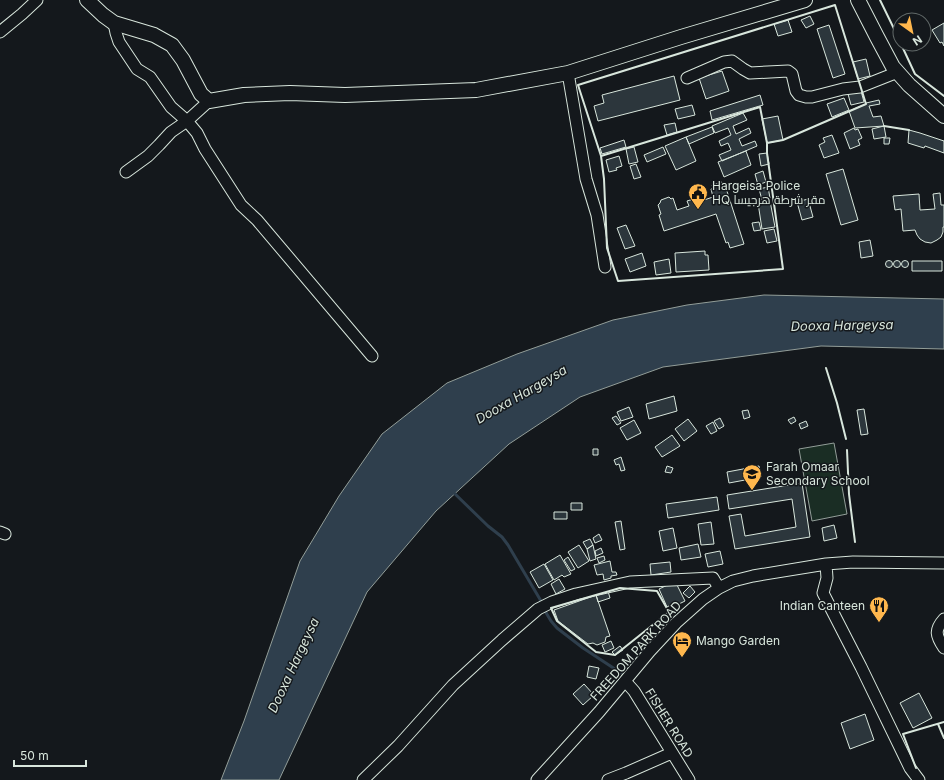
<svg xmlns="http://www.w3.org/2000/svg" width="944" height="780" viewBox="0 0 944 780" font-family="Inter,Cairo,sans-serif">
<rect width="100%" height="100%" fill="#14181c"/>
<path fill="#1a2d24" stroke="#939e99" d="M834,443L847,514L812,521L799,449Z"/>
<path fill="#2f3f4d" stroke="#939e99" d="M764,295L944,299V349L821,346L663,367L580,397L509,444L436,511L367,592L279,780H221L244,721L300,561L339,496L382,434L447,383L517,354L613,320L687,305Z"/>
<g fill="none" stroke-linecap="round" stroke-linejoin="round">
<path stroke="#2f3f4d" stroke-width="3" d="M452,491L488,526L502,537L508,545L541,601L545,611L551,621L557,628L583,648L621,673"/>
</g>
<path fill="#2c363c" stroke="#d8e6dc" d="M810,16L814,24L806,28L801,20Z
M788,20L792,32L778,36L774,24Z
M944,23V46L942,42L940,43L932,30Z
M829,25L845,74L833,78L817,29Z
M866,59L870,76L858,79L853,62Z
M722,71L729,91L706,99L699,78Z
M674,76L680,100L598,121L594,106L604,103L602,95Z
M861,91L864,102L851,105L848,94Z
M760,95L763,105L712,120L710,111Z
M844,98L849,110L832,117L827,104Z
M879,100L880,104L869,106L873,117L881,116L884,126L855,128L849,111L866,104V103Z
M692,105L695,115L678,119L675,109Z
M743,113L747,120L733,126L736,134L749,128L751,133L739,139L742,146L755,141L757,146L722,161L719,155L731,150L728,143L721,146L719,141L731,135L728,128L715,133L712,126Z
M778,116L783,140L767,143L762,119Z
M675,123L677,132L667,135L664,125Z
M884,126L886,137L874,139L872,129Z
M712,127L714,133L689,144L686,137Z
M854,128L855,130L858,129L862,138L858,140L860,145L850,149L844,133Z
M909,130L920,133L944,141V153L925,146L924,148L908,143Z
M832,135L839,153L824,158L819,145L825,142L823,138Z
M686,137L696,161L676,170L665,146Z
M884,138H890L889,144H884Z
M624,140L626,147L602,154L600,148Z
M634,147L638,162L629,164L626,149Z
M663,147L666,154L647,162L644,155Z
M746,151L751,165L724,177L718,162Z
M767,153L769,164L761,166L759,154Z
M619,156L622,166L616,168L617,170L609,172L606,160Z
M636,164L641,177L634,179L630,166Z
M843,169L858,220L841,225L826,174Z
M763,171L766,182L758,185L755,174Z
M722,182L723,186L725,185L744,244L730,248L728,242L726,243L716,214L664,231L659,215L661,214L658,205L660,203L661,200L669,197L671,199L673,198L677,210L689,206L687,201L700,197L701,201L713,197L711,189L713,188L712,185Z
M768,187L770,198L762,200L759,189Z
M940,193L941,205H944V227H943V232L941,237L937,240L931,243L925,242L920,239L917,235L915,230L903,231L901,209L895,210L893,196L919,194L920,210L935,209L933,194Z
M808,199L813,217L802,220L797,202Z
M770,201L775,227L762,229L758,203Z
M759,222L761,230L754,231L752,223Z
M626,225L635,246L625,249L617,228Z
M774,229L777,241L767,243L764,231Z
M870,240L873,256L861,258L859,242Z
M705,251V255H708L709,270L676,272L675,253Z
M642,253L646,266L630,272L625,259Z
M669,259L671,273L656,275L654,262Z
M885.5 264a3.5 3.5 0 1 1 7 0a3.5 3.5 0 1 1-7 0Z
M893.5 264a3.5 3.5 0 1 1 7 0a3.5 3.5 0 1 1-7 0Z
M901.5 264a3.5 3.5 0 1 1 7 0a3.5 3.5 0 1 1-7 0Z
M912,261H942V271H912Z
M674,396L677,411L649,419L646,404Z
M629,407L633,417L621,421L617,412Z
M864,409L868,434L861,435L857,410Z
M748,410L750,417L744,419L742,411Z
M616,416L621,423L617,425L612,418Z
M794,417L796,421L791,424L788,420Z
M720,418L724,426L719,429L714,421Z
M688,419L697,431L684,441L675,429Z
M634,420L641,433L627,440L620,428Z
M806,421L808,426L801,429L799,424Z
M713,422L717,431L711,434L706,426Z
M672,435L680,446L662,457L655,447Z
M593,449H598V455H593Z
M621,457L625,470L621,471L619,464L616,465L614,460Z
M667,466L673,468L671,473L665,472Z
M759,466L761,477L729,483L727,472Z
M802,483L810,537L735,549L729,516L741,514L745,536L796,527L792,499L729,509L727,495Z
M717,497L719,510L668,518L666,504Z
M571,503H582V510H571Z
M554,512H567V519H554Z
M621,521L625,549L620,550L615,522Z
M711,522L714,544L701,545L698,524Z
M834,525L837,538L824,541L822,528Z
M673,528L677,548L663,551L659,531Z
M599,534L602,540L595,543L593,538Z
M590,539L593,545L587,549L583,542Z
M698,544L701,557L681,560L679,548Z
M579,545L589,561L578,568L568,552Z
M593,545L596,559L590,561L587,549Z
M601,548L603,553L596,556L595,551Z
M720,551L723,564L708,567L705,554Z
M560,555L571,574L564,577L562,575L554,580L545,564Z
M604,556L605,560L599,563L597,558Z
M568,557L575,569L571,571L564,560Z
M610,561L612,572H616L617,575L611,576V578L604,580L603,574L597,575L594,565Z
M670,562L671,572L651,575L650,564Z
M544,564L553,580L539,588L530,572Z
M559,579L565,589L556,594L551,584Z
M674,582L676,585H677L685,601L677,605L676,602L667,607L659,589Z
M690,586L695,592L689,598L683,593Z
M608,591L610,598L598,602L596,595Z
M596,595L610,636L606,637L605,642L597,645L593,643L588,644L558,621L554,610Z
M611,641L614,648L605,652L602,645Z
M620,646L623,650L615,655L612,652Z
M589,666L599,668L596,679L587,677Z
M584,684L594,695L583,705L573,694Z
M919,693L932,718L913,728L900,703Z
M865,714L874,740L850,749L841,723Z"/>
<g fill="none" stroke-linecap="round" stroke-linejoin="round">
<defs>
<path id="minor" d="M114,23L116,33L119,42L137,69L150,77L171,107L187,121L171,132L159,145L148,156L126,172
M0,32L22,14L37,0
M568,73L586,179L597,215L605,267
M687,78L724,62L732,61L743,69L750,73L788,71L792,74L796,91L799,95L806,97H812L843,89L860,87L898,72
M209,101L187,121L197,133L205,149L241,205L257,220L372,356
M0,532L5,534
M826,564L827,578L823,593L861,667L910,768L919,780
M944,619C934,630 936,636 944,648
M625,681L634,691L689,780
M363,780L398,746L453,685L502,640L538,609L552,602L576,594L630,582L713,578L719,588
M537,780L599,712L650,651L676,623L703,599L719,588L733,581L753,576L826,564L853,562L944,563
M608,780L626,773L667,755L671,751"/>
<path id="major" d="M87,0L103,15L114,23L154,35L172,45L183,60L201,94L209,101L244,95L290,93L345,95L476,90L568,73L681,37L805,0
M858,0L877,37L893,67L909,85L944,116"/>
</defs>
<use href="#minor" stroke="#d8e6dc" stroke-width="13"/>
<use href="#major" stroke="#d8e6dc" stroke-width="16"/>
<use href="#minor" stroke="#14181c" stroke-width="11"/>
<use href="#major" stroke="#14181c" stroke-width="14"/>
<path stroke="#d8e6dc" stroke-width="2" d="M880,0L900,41
M835,5L866,104L783,140L767,143L760,107L601,156L578,85Z
M901,44L915,74L944,96
M760,107L767,143V153L783,269L618,281L607,248L604,179L601,156Z
M884,126L909,130
M826,368L837,403L846,439
M847,450L849,494L855,542
M620,588L657,591L669,612L615,655L596,652L557,621L551,608Z
M938,724L944,738
M916,768L903,734L944,722"/>
</g>
<defs>
<symbol id="civic-pin" viewBox="-11 -11 22 30"><path d="M0 17L-7.5 6A9.5 9.5 0 1 1 7.5 6Z" fill="#ffb74d" stroke="#14181c"/><path d="M-.6-6.5H3V-4.5H.6V-3L4-1V1h2V6H-6V1h2V-1L-.6-3ZM-1.2 2.5V6h2.4V2.5Z" fill="#111"/></symbol>
<symbol id="school-pin" viewBox="-11 -11 22 30"><path d="M0 17L-7.5 6A9.5 9.5 0 1 1 7.5 6Z" fill="#ffb74d" stroke="#14181c"/><path d="M0-5L7-2L0 1L-7-2ZM-4 1L0 2.5L4 1V4Q0 6-4 4Z" fill="#111"/></symbol>
<symbol id="restaurant-pin" viewBox="-11 -11 22 30"><path d="M0 17L-7.5 6A9.5 9.5 0 1 1 7.5 6Z" fill="#ffb74d" stroke="#14181c"/><path d="M-5-6h1v4h1v-4h1v4h1v-4h1v5L-1.5 .5V6h-2V.5L-5-1ZM5-6V6H3V1.5H1.5Q1.5-4 5-6Z" fill="#111"/></symbol>
<symbol id="hotel-pin" viewBox="-11 -11 22 30"><path d="M0 17L-7.5 6A9.5 9.5 0 1 1 7.5 6Z" fill="#ffb74d" stroke="#14181c"/><path d="M-6-4.5h1.5V1H6V5H4.5V3h-9V5H-6ZM-4 0a1.8 1.8 0 1 1 3.6 0ZM.5 0V-2.5h3Q6-2.5 6 0Z" fill="#111"/></symbol>
</defs>
<g fill-rule="evenodd">
<use href="#civic-pin" x="687" y="182" width="22" height="30"/>
<use href="#school-pin" x="741" y="463" width="22" height="30"/>
<use href="#restaurant-pin" x="868" y="595" width="22" height="30"/>
<use href="#hotel-pin" x="671" y="630" width="22" height="30"/>
</g>
<g text-anchor="middle" stroke-width="3" stroke-linejoin="round" paint-order="stroke">
<g font-size="12" fill="#d8e6dc" stroke="#14181c" text-anchor="start">
<text x="712" y="190">Hargeisa Police<tspan x="712" dy="14">HQ مقر شرطة هرجيسا</tspan></text>
<text x="766" y="471">Farah Omaar<tspan x="766" dy="14">Secondary School</tspan></text>
<text x="865" y="610" text-anchor="end">Indian Canteen</text>
<text x="696" y="645">Mango Garden</text>
</g>
<g font-size="12" fill="#d8e6dc" stroke="#14181c">
<text transform="translate(636 651) rotate(-48)" y="4">FREEDOM PARK ROAD</text>
<text transform="translate(669 723) rotate(58)" y="4">FISHER ROAD</text>
</g>
<g font-size="13" font-style="italic" fill="#d8e6dc" stroke="#14181c">
<text transform="translate(842 325) rotate(-1)" y="5">Dooxa Hargeysa</text>
<text transform="translate(521 394) rotate(-30)" y="5">Dooxa Hargeysa</text>
<text transform="translate(293 665) rotate(-65)" y="5">Dooxa Hargeysa</text>
</g>
</g>
<g transform="translate(912 32) rotate(147)"><circle r="19" fill="#14181c" stroke="#626a69"/>
<path d="M0-3L7 15L0 10L-7 15Z" fill="#ffb74d"/>
<text y="-6" font-size="11" font-weight="bold" text-anchor="middle" fill="#d8e6dc">N</text>
</g>
<path d="M14 760v6h72v-6" fill="none" stroke="#d8e6dc" stroke-width="2"/>
<text x="20" y="760" font-size="12" fill="#d8e6dc" stroke="#14181c" stroke-width="3" paint-order="stroke">50 m</text>
</svg>
